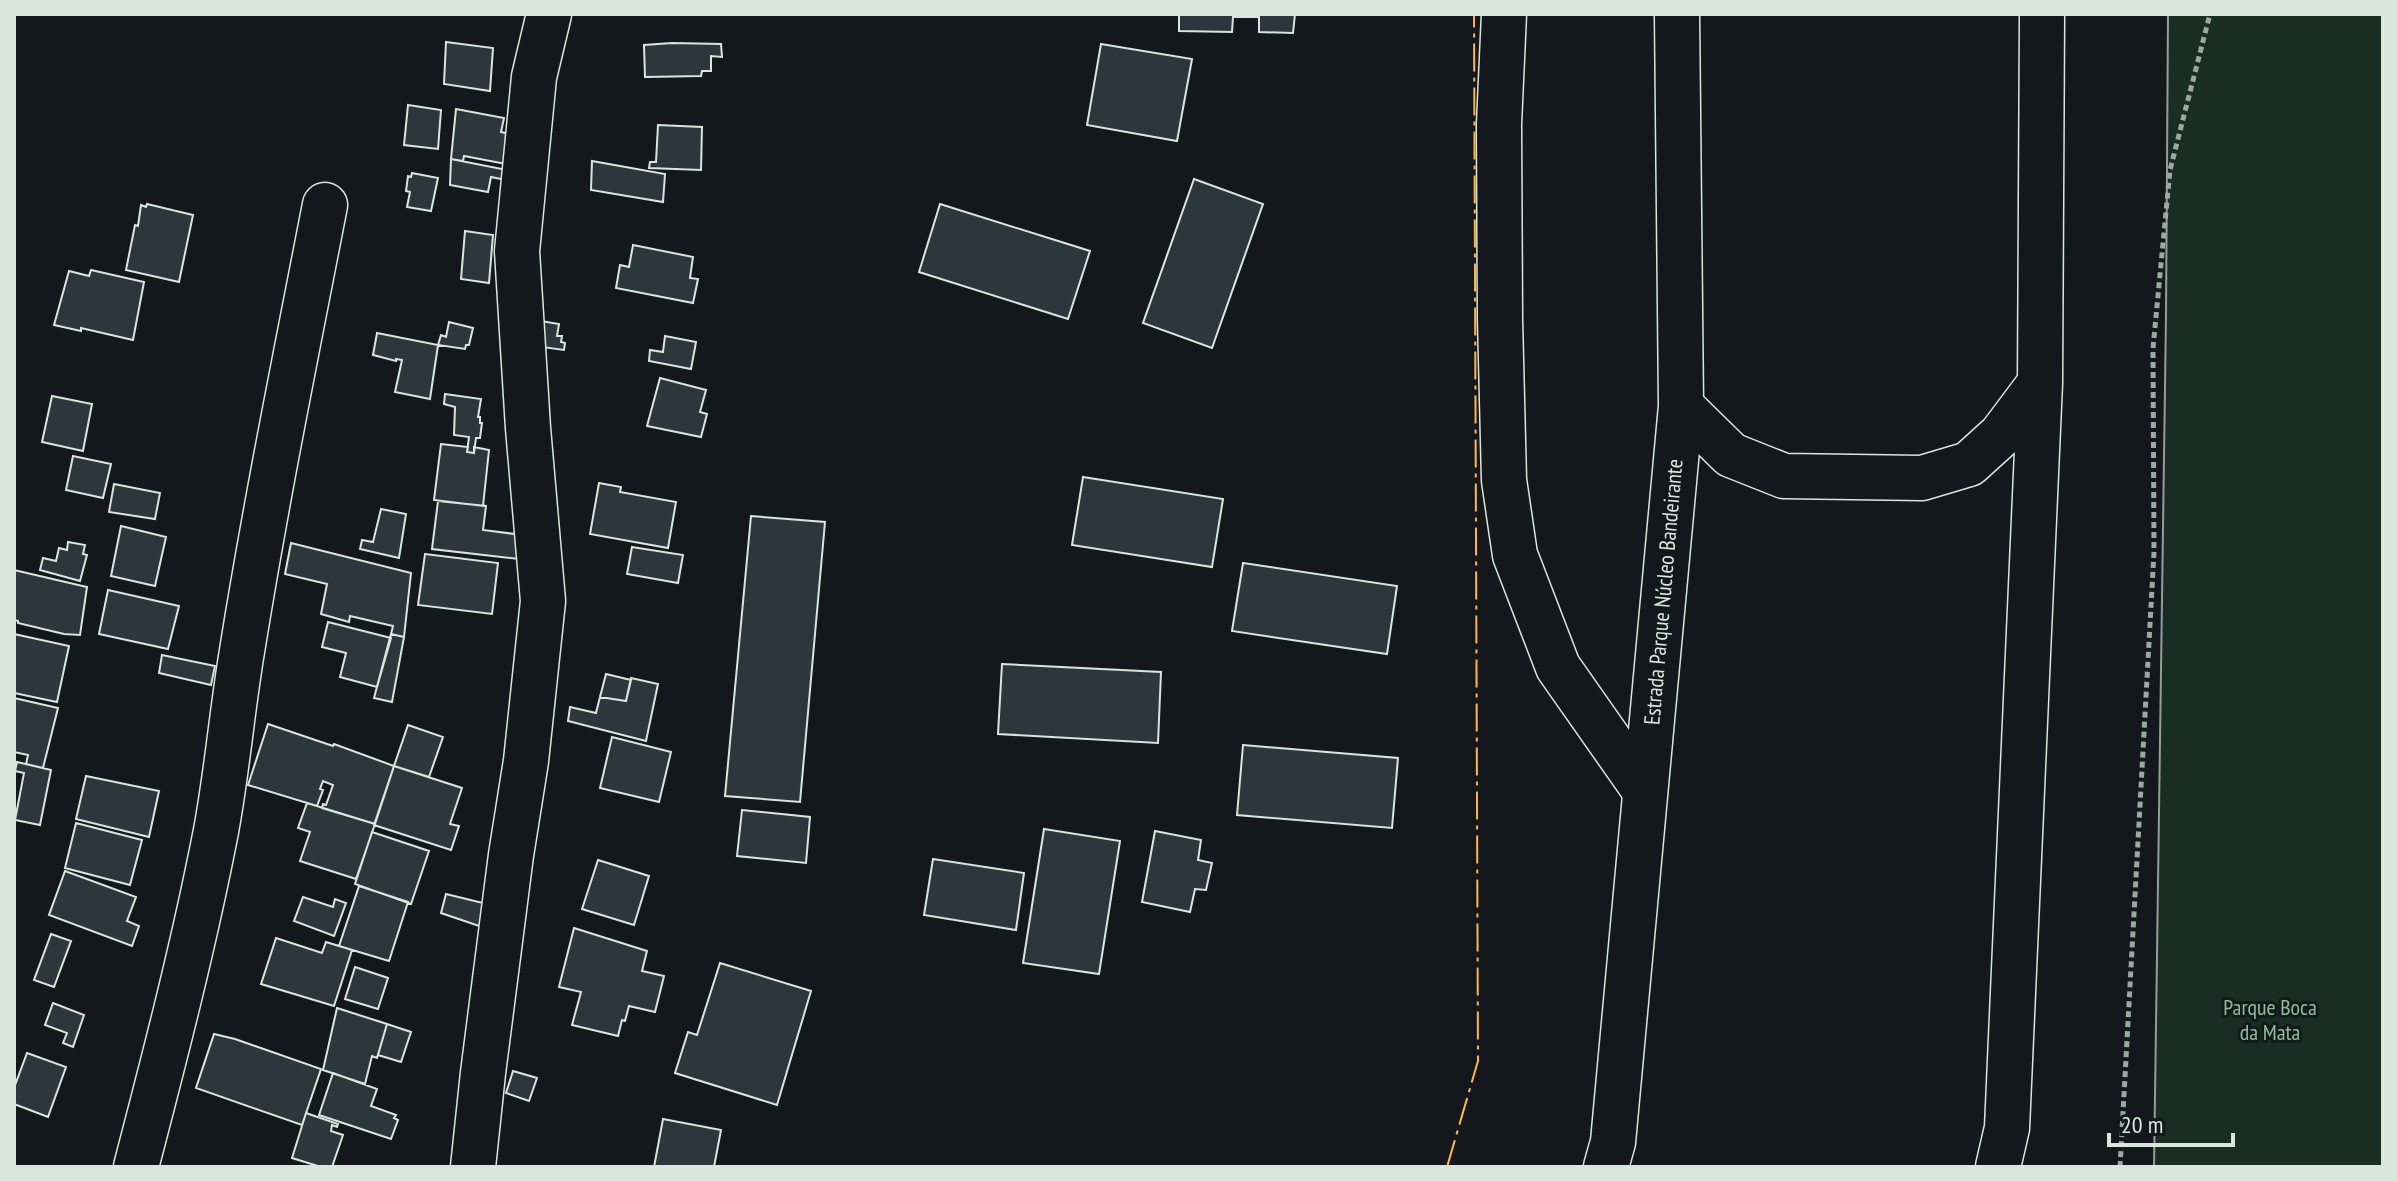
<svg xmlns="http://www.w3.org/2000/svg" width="2397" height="1181" viewBox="0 0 2397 1181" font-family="'PT Sans Narrow',sans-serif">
<rect width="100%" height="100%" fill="#14181c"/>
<path fill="#1a2d24" stroke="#939e99" stroke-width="2" d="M2168,14H2383V1167H2154L2166,315Z"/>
<path fill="#2c363c" stroke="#d8e6dc" stroke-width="2" d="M1179,14H1295L1293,33L1259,32V17H1233L1232,32L1179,31Z
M446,42L493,48L490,91L444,84Z
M672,43L721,44L722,57L711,56V71H702L701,76L645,77L644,45Z
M1101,44L1192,59L1177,141L1087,125Z
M408,105L441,110L438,149L404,145Z
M456,109L504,118L501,132L522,137L517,166L464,156L463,161L451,159Z
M658,125L702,127L701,170L649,168L650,162H656Z
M451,159L507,170L506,180L491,177L488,192L450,185Z
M592,161L665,174L663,202L591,190Z
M412,173L438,178L431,211L407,207L410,192L406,191L408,176L411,177Z
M1194,179L1263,204L1212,348L1143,323Z
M147,204L193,215L179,282L126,270L135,225L138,226L141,205L146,207Z
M940,204L1090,251L1068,319L919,272Z
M465,231L493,235L489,283L461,279Z
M633,245L693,257L690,278L698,279L693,303L616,288L620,265L629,267Z
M91,270L144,282L133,340L81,328V331L54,325L69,271L89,276Z
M523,318L559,324L557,336H562L561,342L565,343L564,350L519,344Z
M449,322L473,328L469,345H466L465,349L438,345L441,335L446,337Z
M377,333L438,345L430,399L395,392L402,360L396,359V361L373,355Z
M665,336L696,342L691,369L649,361L650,350L663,352Z
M660,378L706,390L700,412L707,414L701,437L647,426Z
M445,394L481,399L478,417H480V423H482L480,438H476L474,453L467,452L469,437L454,435L455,407L444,404Z
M52,396L92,404L83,451L42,442Z
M441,444L468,447L467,452L474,453V447L489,450L483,506L434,500Z
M73,456L111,464L103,498L66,490Z
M1083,477L1223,499L1212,567L1072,545Z
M599,483L621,487L620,492L676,502L668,548L590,534Z
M114,484L160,493L155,519L109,512Z
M438,501L486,506L483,530L523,535L519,559L432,549Z
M381,509L406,514L399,558L360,549L362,540L373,542Z
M751,516L825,522L800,802L725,796Z
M121,526L166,537L155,586L111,576Z
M68,542L85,545L83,554L87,555L80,581L40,570L43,558L56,561L59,548L67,550Z
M291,543L411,573L404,637L391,634L393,626L350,616L349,622L321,614L327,584L285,574Z
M632,547L683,555L678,583L627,574Z
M425,554L498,563L492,614L418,605Z
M1243,563L1397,586L1387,654L1232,631Z
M14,570L87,587L80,635L64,634L18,623V621L14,620Z
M108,590L179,606L168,649L99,634Z
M328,622L391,638L377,687L340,677L346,653L322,647Z
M14,634L69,646L57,702L14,693Z
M391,634L404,637L392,702L374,698Z
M162,655L215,666L211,685L159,673Z
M1002,664L1161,672L1158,743L998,734Z
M606,674L631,680L626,701L600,697Z
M631,678L658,684L646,741L568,721L570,707L596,713L600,697L626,701Z
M14,698L58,708L43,768L26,764L28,755L14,752Z
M268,724L333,746L334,744L394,766L375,824L322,808L323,804L326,805L333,785L323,781L320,789L323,790L317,806L248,785Z
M408,725L443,737L429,777L394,766Z
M612,737L671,752L659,802L600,788Z
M1243,745L1398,758L1392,828L1237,815Z
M17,762L51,770L40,825L15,820L24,773L15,771Z
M394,766L462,788L450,824L459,826L451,850L374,825Z
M86,776L159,791L149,837L76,819Z
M307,803L375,824L356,879L300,861L310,832L298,828Z
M742,810L810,817L806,863L737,856Z
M76,823L142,840L130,885L65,868Z
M1044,829L1120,841L1099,974L1023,963Z
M1155,831L1201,840L1198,860L1212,863L1206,890L1195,889L1190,912L1142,902Z
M372,832L429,851L411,904L355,884Z
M933,859L1024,873L1016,930L924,915Z
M598,860L649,876L634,925L582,909Z
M65,871L136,897L127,921L139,926L132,946L49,915Z
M359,886L408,902L389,961L339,946Z
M446,894L487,904L482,927L441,913Z
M303,897L333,907L335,899L346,903L334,936L294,921Z
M574,928L647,951L642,971L664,976L655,1012L629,1006L625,1021L622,1020L618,1036L572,1025L581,992L559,987Z
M51,934L71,941L54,987L34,980Z
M276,938L322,953L326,942L352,950L334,1006L261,984Z
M720,963L811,991L777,1105L675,1073L688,1032L697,1035Z
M355,967L388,978L378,1009L345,999Z
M53,1003L84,1015L73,1047L63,1043L67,1033L45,1025Z
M337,1008L387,1024L377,1058L372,1056L365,1084L323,1070Z
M387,1024L411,1032L401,1062L378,1055Z
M214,1034L235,1039L321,1069L302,1125L196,1088Z
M27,1053L66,1067L48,1117L14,1104V1088Z
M513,1071L537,1078L529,1101L506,1093Z
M333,1073L377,1089L371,1106L396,1115L394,1118L398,1120L391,1139L319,1115Z
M306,1113L338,1124L337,1127L332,1125L331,1131L343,1135L332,1167H321L292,1158Z
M663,1119L721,1130L714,1167H654Z"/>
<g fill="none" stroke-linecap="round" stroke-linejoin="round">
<defs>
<path id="minor" d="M1504,14L1499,124L1500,319L1504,480L1515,555L1558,667L1645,791
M136,1167C165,1056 194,944 216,831C227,772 232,711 242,651C266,502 296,354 325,205
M473,1167L483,1073L511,855L526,761L543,601L528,428L517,251L534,77L549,14"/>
<path id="highway" d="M1681,406L1731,455L1784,476L1922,478L1969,464L2001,435L2040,383
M1606,1167L1613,1142L1681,406L1677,14
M1998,1167L2007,1128L2040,383L2042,14"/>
</defs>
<use href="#minor" stroke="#d8e6dc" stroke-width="47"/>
<use href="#highway" stroke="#d8e6dc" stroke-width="47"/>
<path stroke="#9da8a2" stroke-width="5" stroke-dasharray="6 4" stroke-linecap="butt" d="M2120,1167L2154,552L2153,348L2170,170L2210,14"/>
<use href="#minor" stroke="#14181c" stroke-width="44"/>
<use href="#highway" stroke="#14181c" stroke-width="44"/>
<path stroke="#ffb74d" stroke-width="2" stroke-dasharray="28 6 4 6" stroke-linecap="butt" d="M1447,1167L1478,1061L1474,14"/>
</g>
<g text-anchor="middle" stroke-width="6" stroke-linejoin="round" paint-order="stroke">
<g font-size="22" fill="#d8e6dc" stroke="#14181c">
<text transform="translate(1663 592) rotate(-85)" y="8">Estrada Parque Núcleo Bandeirante</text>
</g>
<g font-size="22" fill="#8ac095" stroke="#14181c">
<text x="2270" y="1015">Parque Boca<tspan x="2270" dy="25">da Mata</tspan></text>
</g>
</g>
<rect width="2397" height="1181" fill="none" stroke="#d8e6dc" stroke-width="32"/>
<path d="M2109 1133v12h124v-12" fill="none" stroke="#d8e6dc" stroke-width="4"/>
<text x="2121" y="1133" font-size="24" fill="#d8e6dc" stroke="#14181c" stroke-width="6" paint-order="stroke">20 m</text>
</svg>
